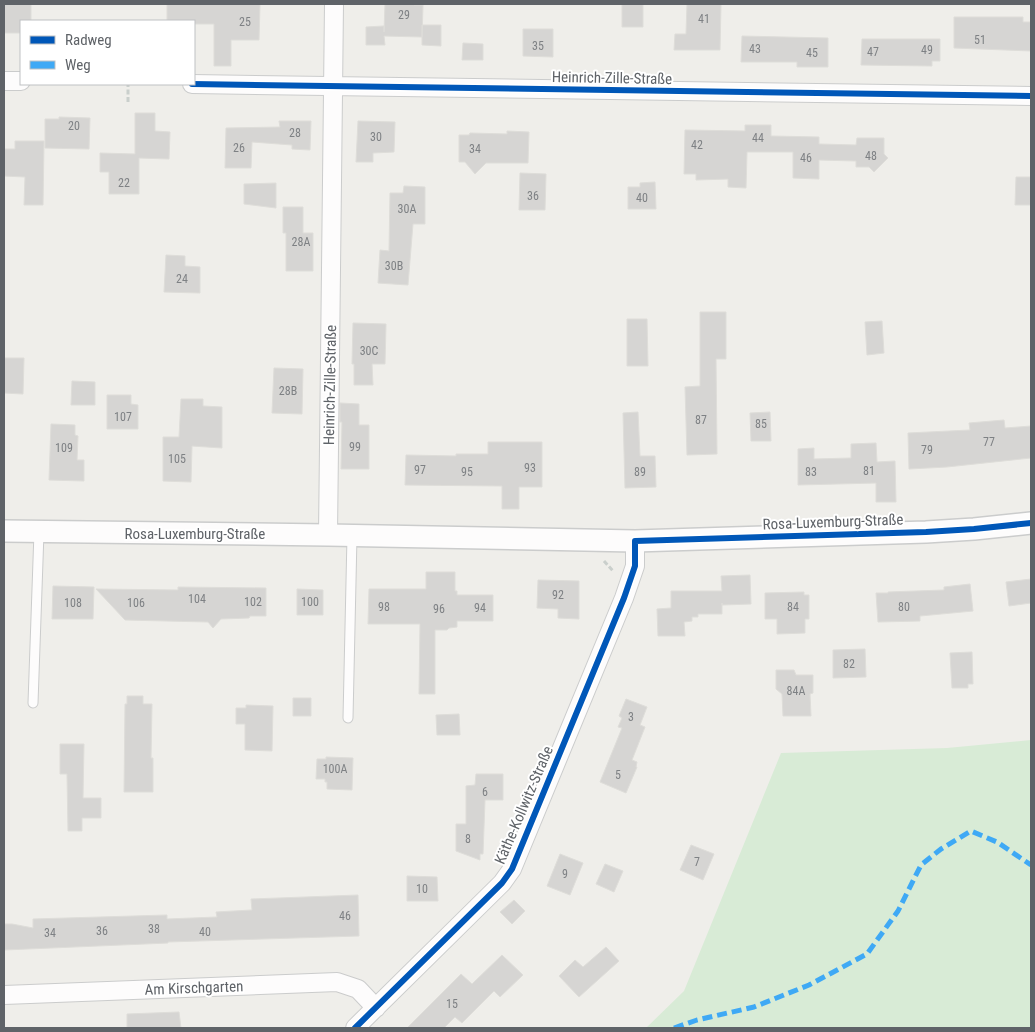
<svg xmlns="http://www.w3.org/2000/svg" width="1035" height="1032" viewBox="0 0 1035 1032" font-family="'Roboto Condensed',sans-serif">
<rect width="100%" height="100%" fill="#efeeea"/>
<path fill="#d8ebd6" d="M1031,740V1028H646L684,991L781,753L947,748Z"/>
<path fill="#d6d5d3" stroke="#deddd9" d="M4,4H31V21H21V33H4Z
M167,4H260L259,40H231V66H214V24H194V21H167Z
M385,4H414V5H423L422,37L384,36L385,45H366V27L384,26V32Z
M622,4H643V27H622Z
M687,4H721L720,50H674L675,34H686Z
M954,17H1023V22H1031V51L954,48Z
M422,25H441V46L422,45Z
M523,29H553V57L523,56Z
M742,36L828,38V67H797V62H741Z
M862,39H940V61H932V66L861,65Z
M463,43L483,44V60H462Z
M135,113H155V131L170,132L169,159L139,158V194H109V172H100V153L135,154Z
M59,117L90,118L89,149L45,148V119H59Z
M279,121H311L310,150L292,149V145L252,142L251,168H225L226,128L280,127Z
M358,121L395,122L394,152L373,153V162H356Z
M745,125H771V136L819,137V144L856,145L857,138H884V154L888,158L874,172L869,167H856V161L819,160V179L793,178V152H747L746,188L728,187V179L696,180V174H684L685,130L745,131Z
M507,131L529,132L528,163H486L475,174L465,162H459V135H469L470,133L507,134Z
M15,141H44L43,205H24L25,177L4,176V149H15Z
M520,173L546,174L545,210H519Z
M1016,177H1031V205H1015Z
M655,182L656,209H628V187H640V183Z
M276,183V208L244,204V184Z
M404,186L425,187V224H413L408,285L378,283L380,250L389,251L390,193H403Z
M283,207H303V233H313V271H286V233H283Z
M166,255L185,256V266L200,267V293L164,292Z
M700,312H726V359H716L717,454L687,455L685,387L700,386Z
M627,319H647L648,366H627Z
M882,321L884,353L867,355L865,322Z
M353,323L386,324L385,364H372L373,385H354V364H352Z
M4,358H24L23,394L4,393Z
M274,368L303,369L302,414L272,413Z
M72,381L95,382V405H71Z
M107,395H131V404L138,405V429H107Z
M181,399H203V406L222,407V448L192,446L191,482L163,481V437H179Z
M340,403L359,404V425H369V469H341L342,422H340Z
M638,412L640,456H655L656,487L625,488L623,413Z
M770,412L771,441H751L750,413Z
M1004,420L1005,428L1031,426V458L947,467L909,469L908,433L970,430L969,423Z
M51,424L75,425V435L78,436L77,460H84V481L49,480Z
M488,442H542V487H519V509H502V486L405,485L406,455L456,456V454H488Z
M876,443L877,462L895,461L896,502H876V483L798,485V449L814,448V459L851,458V444Z
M426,572H455V591H457V595H493V621H457V627L449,628L447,630H435V694H419L420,624H368L369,589H426Z
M750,575L751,604L722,605V603V614H698V617H692V621L684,622L685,636H658L657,609L671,608V591H722L721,576Z
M1031,579V603L1009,606L1006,582Z
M538,580L579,581V619L558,618V609L537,608Z
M970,584L973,611L920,616V621L878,622L876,593H888V592L944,590V587Z
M53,586L94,587L93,619H52Z
M178,587L266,588V616H250L249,618L221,619L213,628L208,622L125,620L96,589L178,590Z
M297,589L323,590V615H297Z
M804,592V595H809V619H805V633L777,634V619H765V593Z
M865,649L866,677L833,678V650Z
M972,652L973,684H968V688H952L950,653Z
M776,670H794L796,675H813V693L810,694L811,716H783L782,694L776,689Z
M127,696H143V704H152L151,758H153V792H124L125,704H127Z
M293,698H311V716H293Z
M626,699L647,707L640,725L645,727L632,760L637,762L636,767H637L626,793L600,782L622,728L618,727L622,718L619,716Z
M246,705L273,706L272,751L245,750V724H236V708H246Z
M459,714L460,735H437L436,715Z
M60,744H84L83,798H101V818H82V831H68L67,774H60Z
M326,757L353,758L352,790L327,789V782H325V779H316L317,759H326Z
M476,774H503V800H485L483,854H480V860L456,851V824H466V786L475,785Z
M691,845L714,854L703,880L680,870Z
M560,854L583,863L570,895L547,886Z
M605,864L623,871L614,892L596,884Z
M407,876L437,877L438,901H407Z
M358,895L359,936L168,942V943L4,950V924H12L33,928V919L167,915V919L217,917L216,912L252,910L251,899Z
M514,900L525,911L512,924L500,912Z
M606,947L619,961L579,997L559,976L575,960L583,967Z
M502,955L523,975L500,997L494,991L462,1023L455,1017L444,1028H407L461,974L472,984Z
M179,1012L181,1028H127V1014Z"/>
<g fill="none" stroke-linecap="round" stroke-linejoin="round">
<defs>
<path id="service" d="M33,703L39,532
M348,718L352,536"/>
<path id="minor" d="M4,81H21
M192,84L1031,96
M328,535L334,4
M4,995L337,982L358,989L376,1008
M355,1028L502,883L512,869L624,598L635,566V541"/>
<path id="tertiary" d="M4,531L328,535L635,541L926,532L974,529L1031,523"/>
</defs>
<use href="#service" stroke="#cbcccc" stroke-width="11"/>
<use href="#minor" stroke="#cbcccc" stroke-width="20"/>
<use href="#tertiary" stroke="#cbcccc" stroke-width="24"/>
<path stroke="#cacfcc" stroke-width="3" stroke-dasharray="5 2.5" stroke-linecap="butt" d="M128,102V84
M604,561L613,571"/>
<use href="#service" stroke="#fdfcfc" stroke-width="9"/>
<use href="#minor" stroke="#fdfcfc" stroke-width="18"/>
<use href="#tertiary" stroke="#fdfcfc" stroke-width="21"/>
<path stroke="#3fa9f5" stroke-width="5" stroke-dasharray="10 5" stroke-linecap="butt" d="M674,1028L697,1020L754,1007L809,985L867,954L898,911L921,865L941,849L971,831L997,842L1031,865"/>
<defs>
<path id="cycleway" d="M192,84L1031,96
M355,1028L502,883L512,869L624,598L635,566V541L926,532L974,529L1031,523"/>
</defs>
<use href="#cycleway" stroke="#fff" stroke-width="9"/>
<use href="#cycleway" stroke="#0057b8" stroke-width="6"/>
</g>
<g text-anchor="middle" stroke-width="4" stroke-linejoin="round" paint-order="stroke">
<g font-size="12" fill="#7e8184">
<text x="404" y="19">29</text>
<text x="704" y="23">41</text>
<text x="245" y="26">25</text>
<text x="980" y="44">51</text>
<text x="538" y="50">35</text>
<text x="755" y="53">43</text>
<text x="927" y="54">49</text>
<text x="873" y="56">47</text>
<text x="812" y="57">45</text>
<text x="74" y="130">20</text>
<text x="295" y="137">28</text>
<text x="376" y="141">30</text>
<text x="758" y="142">44</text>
<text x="697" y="149">42</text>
<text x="239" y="152">26</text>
<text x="475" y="153">34</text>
<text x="871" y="160">48</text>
<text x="806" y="162">46</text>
<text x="124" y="187">22</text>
<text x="533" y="200">36</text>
<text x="642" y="202">40</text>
<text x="407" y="213">30A</text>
<text x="301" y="246">28A</text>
<text x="394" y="270">30B</text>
<text x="182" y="283">24</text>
<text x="369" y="355">30C</text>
<text x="288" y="395">28B</text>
<text x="123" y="421">107</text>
<text x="701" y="424">87</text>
<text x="761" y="428">85</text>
<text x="989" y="446">77</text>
<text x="355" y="451">99</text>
<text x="64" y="452">109</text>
<text x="927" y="454">79</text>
<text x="177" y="463">105</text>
<text x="530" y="472">93</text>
<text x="420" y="474">97</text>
<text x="869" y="475">81</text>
<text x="467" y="476">95</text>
<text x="640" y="476">89</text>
<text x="811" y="476">83</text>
<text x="558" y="599">92</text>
<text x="197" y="603">104</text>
<text x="253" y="606">102</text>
<text x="310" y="606">100</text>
<text x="73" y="607">108</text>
<text x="136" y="607">106</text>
<text x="384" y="611">98</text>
<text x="793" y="611">84</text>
<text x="904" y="611">80</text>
<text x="480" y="612">94</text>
<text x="439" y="613">96</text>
<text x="849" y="668">82</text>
<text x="796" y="695">84A</text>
<text x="631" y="721">3</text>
<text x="335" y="773">100A</text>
<text x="618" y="779">5</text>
<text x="485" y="796">6</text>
<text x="468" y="843">8</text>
<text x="697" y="866">7</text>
<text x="565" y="878">9</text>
<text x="422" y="893">10</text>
<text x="345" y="920">46</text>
<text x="154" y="933">38</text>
<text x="102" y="935">36</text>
<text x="205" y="936">40</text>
<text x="50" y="937">34</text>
<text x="452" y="1008">15</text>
</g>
<g font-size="15" fill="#5f6368" stroke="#fff">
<text transform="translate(612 78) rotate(1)" y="5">Heinrich-Zille-Straße</text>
<text transform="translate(330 385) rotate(-89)" y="5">Heinrich-Zille-Straße</text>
<text transform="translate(833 522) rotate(-2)" y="5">Rosa-Luxemburg-Straße</text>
<text x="195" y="539">Rosa-Luxemburg-Straße</text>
<text transform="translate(524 805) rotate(-67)" y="5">Käthe-Kollwitz-Straße</text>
<text transform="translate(194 988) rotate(-2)" y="5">Am Kirschgarten</text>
</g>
</g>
<rect width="1035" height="1032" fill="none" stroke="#5f6368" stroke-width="10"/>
<rect x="20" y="20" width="175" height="65" fill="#ffffff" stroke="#bfc1c3"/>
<rect x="30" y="36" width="25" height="8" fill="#0057b8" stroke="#bfc1c3"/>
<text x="65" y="45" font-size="15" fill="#5f6368">Radweg</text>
<rect x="30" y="61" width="25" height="8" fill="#3fa9f5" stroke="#bfc1c3"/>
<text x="65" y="70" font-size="15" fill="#5f6368">Weg</text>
</svg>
